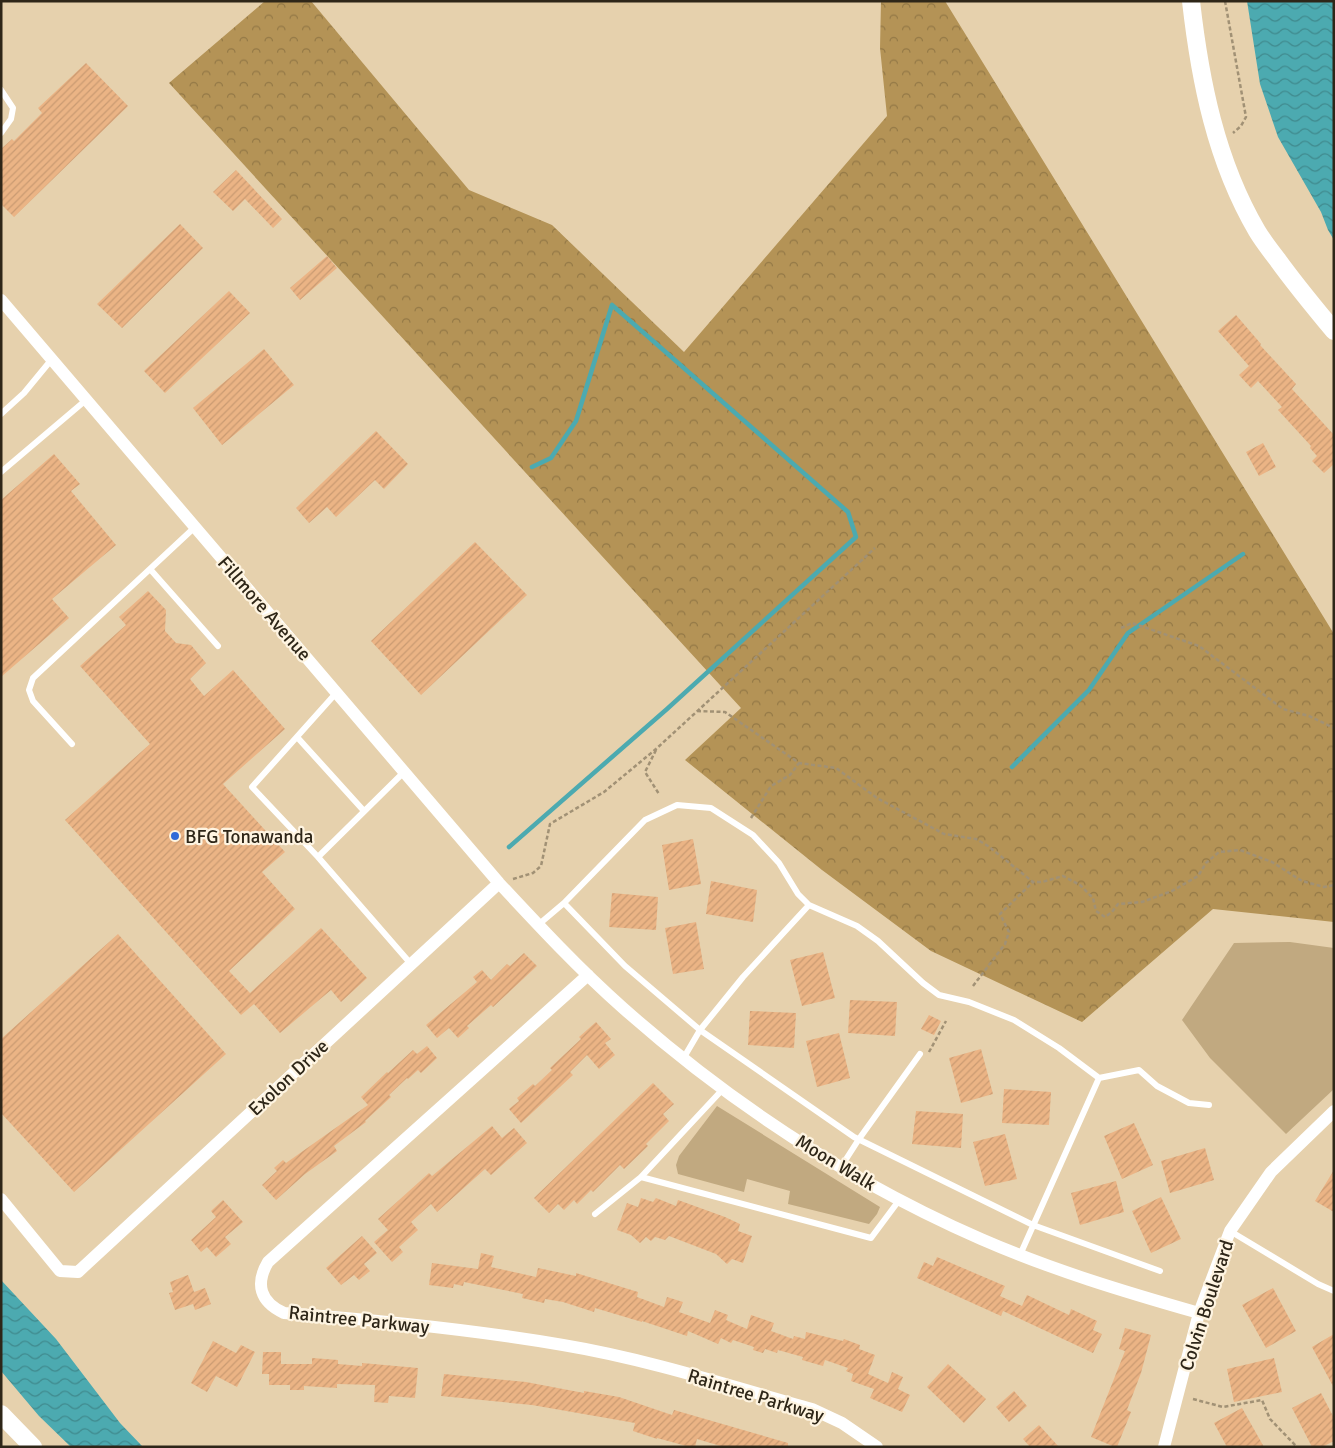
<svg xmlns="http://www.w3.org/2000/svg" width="1335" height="1448" viewBox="0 0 1335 1448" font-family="Signika,sans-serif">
<defs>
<pattern id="forest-crowns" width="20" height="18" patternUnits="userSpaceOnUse" patternTransform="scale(1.25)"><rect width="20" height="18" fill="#b49356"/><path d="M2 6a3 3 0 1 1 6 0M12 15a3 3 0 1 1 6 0" fill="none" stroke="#937846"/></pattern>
<pattern id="water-waves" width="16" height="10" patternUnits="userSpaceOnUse" patternTransform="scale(1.25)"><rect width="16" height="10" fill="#4caab0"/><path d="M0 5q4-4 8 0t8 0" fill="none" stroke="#408a8e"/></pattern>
<pattern id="building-hatch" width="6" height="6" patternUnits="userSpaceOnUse" patternTransform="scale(1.25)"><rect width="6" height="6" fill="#ebb485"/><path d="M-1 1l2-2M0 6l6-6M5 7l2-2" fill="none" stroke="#ca9b72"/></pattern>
</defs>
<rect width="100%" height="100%" fill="#e6d1ad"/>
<path fill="#c1a980" d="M1290,942L1334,948V1089L1286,1134L1210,1058L1182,1020L1234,943Z
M717,1106L880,1207L877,1214L869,1224L788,1204L790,1191L747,1179L744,1192L678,1174L676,1165L679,1156Z"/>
<path fill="url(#forest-crowns)" d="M265,1H311L469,190L552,225L684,352L887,116L880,48L881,1H945L1334,634V922L1213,909L1082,1022L931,951L822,870L685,760L741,708L169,83Z"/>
<path fill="url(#water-waves)" d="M1247,1H1334V240L1328,230L1321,212L1278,137L1260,84Z
M1,1280L56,1339L120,1423L143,1447H71L39,1416L1,1371Z"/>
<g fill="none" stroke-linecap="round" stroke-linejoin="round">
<path stroke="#4caab0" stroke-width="4.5" d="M1012,767L1089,690L1128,633L1243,554
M509,847L667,709L856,537L848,512L612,305L576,421L551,458L532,467"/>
</g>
<path fill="url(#building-hatch)" d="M86,63L128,106L14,217L1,204V149L12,139L14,141L42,113L38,108Z
M236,170L282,219L273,228L245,199L233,211L213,192Z
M180,224L203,248L122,328L97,304Z
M327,256L337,268L300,300L290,288Z
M229,291L250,313L165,393L144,371Z
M1236,315L1261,344L1260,345L1296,384L1292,389L1334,435V464L1324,473L1312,461L1317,456L1310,448L1311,446L1278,410L1282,407L1258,381L1251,388L1239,375L1249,366L1218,331Z
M264,349L294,385L222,445L193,408Z
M376,431L408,464L384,489L375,480L336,517L327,507L309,523L296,508Z
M1263,443L1276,467L1259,476L1246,452Z
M54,454L80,484L71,491L116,545L52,599L69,618L1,677V500Z
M475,542L527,595L421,695L371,641Z
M148,591L166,610L165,631L176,643L191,645L206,663L190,679L204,696L233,670L285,729L223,784L285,852L262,872L295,909L229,971L250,993L321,928L367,978L341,1002L331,990L280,1033L254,1004L241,1015L65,820L150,744L80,666L126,625L119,617Z
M693,839L701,884L669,890L662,845Z
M711,881L757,890L753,922L706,914Z
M612,893L658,897L656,930L609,927Z
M696,922L704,969L673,974L665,928Z
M118,934L226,1054L74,1192L1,1113V1039Z
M823,952L835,998L802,1006L790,960Z
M524,953L537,966L493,1007L491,1005L467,1026L469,1028L458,1038L449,1028L437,1038L426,1025L477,982L473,977L482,970L491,980L507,964L510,966Z
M850,1000L897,1002L895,1036L848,1033Z
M750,1011L796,1013L794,1048L748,1045Z
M929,1015L941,1021L934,1035L921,1029Z
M596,1022L611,1039L605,1043L615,1055L599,1069L587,1055L570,1072L573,1075L521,1123L509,1109L519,1101L517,1098L533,1084L535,1086L552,1070L550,1068L581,1039L579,1037Z
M839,1033L850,1078L817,1087L806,1041Z
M427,1046L437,1058L421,1073L418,1070L408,1079L407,1078L389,1095L391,1097L365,1121L366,1122L334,1146L337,1151L305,1174L276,1200L262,1185L277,1171L274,1168L283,1160L286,1163L368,1105L361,1097L387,1072L388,1073L413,1050L417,1054Z
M981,1049L993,1094L961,1103L949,1058Z
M653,1083L674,1104L663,1114L669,1121L646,1144L648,1146L624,1169L620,1165L593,1192L591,1190L577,1204L574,1200L564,1210L558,1204L549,1213L534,1198Z
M1004,1089L1051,1092L1049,1125L1002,1123Z
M916,1111L963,1114L961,1148L912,1144Z
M1134,1123L1153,1165L1122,1179L1104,1136Z
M492,1126L502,1138L514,1128L527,1143L491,1175L485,1169L437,1212L431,1204L411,1222L418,1230L399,1247L403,1252L392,1262L374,1242L388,1230L378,1219L429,1173L432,1176Z
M1005,1134L1017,1179L985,1186L973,1142Z
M1205,1148L1214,1180L1170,1193L1161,1161Z
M1334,1170V1212L1315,1201Z
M1116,1181L1124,1212L1080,1225L1071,1193Z
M1161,1197L1181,1239L1151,1253L1132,1211Z
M641,1198L653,1202L656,1198L676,1206L678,1200L725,1217L740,1224L738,1231L752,1236L743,1263L732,1259L727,1264L716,1254L669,1236L665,1240L655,1237L651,1241L646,1237L640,1243L631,1235L617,1230L627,1203L638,1207Z
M223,1200L243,1222L225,1237L231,1244L216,1257L207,1247L201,1252L191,1240L216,1217L211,1211Z
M362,1236L377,1253L364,1264L370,1271L359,1280L354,1275L341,1285L326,1268Z
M481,1253L494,1256L491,1267L536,1277L538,1268L576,1276V1273L638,1292L637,1297L664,1307L667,1297L683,1302L679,1312L710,1323L715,1310L728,1315L726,1320L747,1329L751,1315L774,1323L771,1331L793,1339L794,1336L805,1339L806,1332L843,1341L844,1339L860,1345L859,1349L875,1355L868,1374L888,1383L892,1372L903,1377L898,1389L910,1395L902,1412L870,1398L874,1389L851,1381L853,1374L846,1371L848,1368L825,1360L823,1366L802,1360L803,1357L778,1350L777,1353L765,1349L763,1353L753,1350L754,1347L733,1340L731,1343L721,1338L718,1344L688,1331L687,1336L642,1321V1322L595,1308L594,1312L563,1302L545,1299L544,1303L522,1298L523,1294L464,1282L463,1286L454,1284L453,1288L429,1285L432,1263L478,1269Z
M937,1257L1005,1286L1000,1296L1022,1306L1027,1295L1069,1315L1071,1309L1097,1321L1093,1330L1102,1334L1093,1353L1003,1311L1001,1316L917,1278L924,1262L933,1266Z
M188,1275L194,1292L205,1288L211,1304L195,1310L193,1304L175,1310L169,1293L173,1292L170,1282Z
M1273,1288L1296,1331L1266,1348L1242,1305Z
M1125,1328L1151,1335L1141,1373L1127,1410L1131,1412L1117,1447H1115L1091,1437L1125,1351L1119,1349Z
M1334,1334V1388L1312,1347Z
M213,1341L236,1353L241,1345L255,1352L237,1387L216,1376L207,1392L191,1383Z
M263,1352H281V1364H312V1358L338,1360V1364L362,1366V1363L418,1368L415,1398L389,1396L388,1403L374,1402L375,1385L337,1384V1388L304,1386V1390H290V1385H269V1374H262Z
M1274,1358L1282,1392L1234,1402L1227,1369Z
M948,1364L986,1399L964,1423L927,1387Z
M444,1374L526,1382L584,1393V1391L619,1397L672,1415L674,1410L788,1443V1447H724L697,1439L695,1447H690L657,1438V1439L633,1431L635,1423L532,1405L441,1396Z
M1014,1391L1027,1406L1009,1422L996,1407Z
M1321,1393L1334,1418V1441L1322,1447H1312L1292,1408Z
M1242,1408L1264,1447H1227L1214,1423Z
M1039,1425L1059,1447H1030L1023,1439Z"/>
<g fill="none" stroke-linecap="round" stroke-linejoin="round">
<path stroke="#a19175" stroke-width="2.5" stroke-dasharray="4 2.5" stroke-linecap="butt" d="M1225,1L1246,117L1241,126L1233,133
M1121,628L1132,623L1199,646L1283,709L1309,716L1334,728
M697,711L725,712L799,763L836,768L877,798L944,834L976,839L988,846L1033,882H1042L1063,876L1080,885L1093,898L1096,911L1105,917L1112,912L1118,904L1142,902L1172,891L1198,876L1206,863L1219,852L1240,850L1272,862L1302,881L1324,887L1334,885
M656,750L645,772L659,794
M751,818L771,786L790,775L799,763
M513,879L533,873L541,866L550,824L604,792L656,749L875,548
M973,986L1005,944L1009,932L1000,914L1033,882
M929,1052L946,1021
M1193,1399L1223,1407L1262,1400L1270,1419L1297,1447"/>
<path stroke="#fff" stroke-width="6" d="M1,90L13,108L11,119L1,133
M1,414L24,393L52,359
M1,472L86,400
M150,569L218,646
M337,692L252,787L318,857L404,772
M297,737L364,811
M72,744L33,701L29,690L33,678L195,527
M318,857L411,964
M564,903L645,820L677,805L711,808L753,835L779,863L798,894L809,905L857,926L878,941L923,983L939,995L969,1002L1014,1020L1059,1048L1099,1078L1020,1255
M538,925L564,903L625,966L700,1030L854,1137L1033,1225L1160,1271
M683,1059L700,1030L743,977L809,905
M1099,1078L1139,1070L1157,1086L1189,1103L1209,1105
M841,1167L859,1139L920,1054
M641,1177L871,1238L900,1199
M595,1214L641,1177L723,1089
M1230,1231L1318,1284L1334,1291"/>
<path stroke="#fff" stroke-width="12" d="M1,300L499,883C539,926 579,969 623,1008C729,1102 851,1182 981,1239C1052,1270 1125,1292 1199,1313
M588,975L268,1262C255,1284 260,1302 284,1313C377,1320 470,1329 563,1345C647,1359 730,1386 812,1409L842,1423L877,1447
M1,1199L60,1271L78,1272L499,883
M1164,1447L1199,1313L1230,1231L1271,1172L1334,1111"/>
<path stroke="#fff" stroke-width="18" d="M1191,1C1200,81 1216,161 1257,231C1263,241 1270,250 1277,259C1295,284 1314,307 1334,331
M1,1414L33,1447"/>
</g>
<circle fill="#2f6ad8" stroke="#fef4e1" stroke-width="2" cx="175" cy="836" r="5"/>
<g text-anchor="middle" stroke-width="4.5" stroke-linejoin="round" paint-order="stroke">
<g font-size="19" fill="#2e2618" stroke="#fef4e1">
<text transform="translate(265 608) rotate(49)" y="7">Fillmore Avenue</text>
<text transform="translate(288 1077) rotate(-43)" y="7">Exolon Drive</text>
<text transform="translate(836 1162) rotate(31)" y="7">Moon Walk</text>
<text transform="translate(1206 1305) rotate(-72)" y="7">Colvin Boulevard</text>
<text transform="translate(359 1319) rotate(6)" y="7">Raintree Parkway</text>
<text transform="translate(756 1395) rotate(17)" y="7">Raintree Parkway</text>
</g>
<g font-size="19" fill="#2e2618" stroke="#fef4e1" text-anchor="start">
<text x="185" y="843">BFG Tonawanda</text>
</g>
</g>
<rect width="1335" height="1448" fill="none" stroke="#2e2618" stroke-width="5"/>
</svg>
